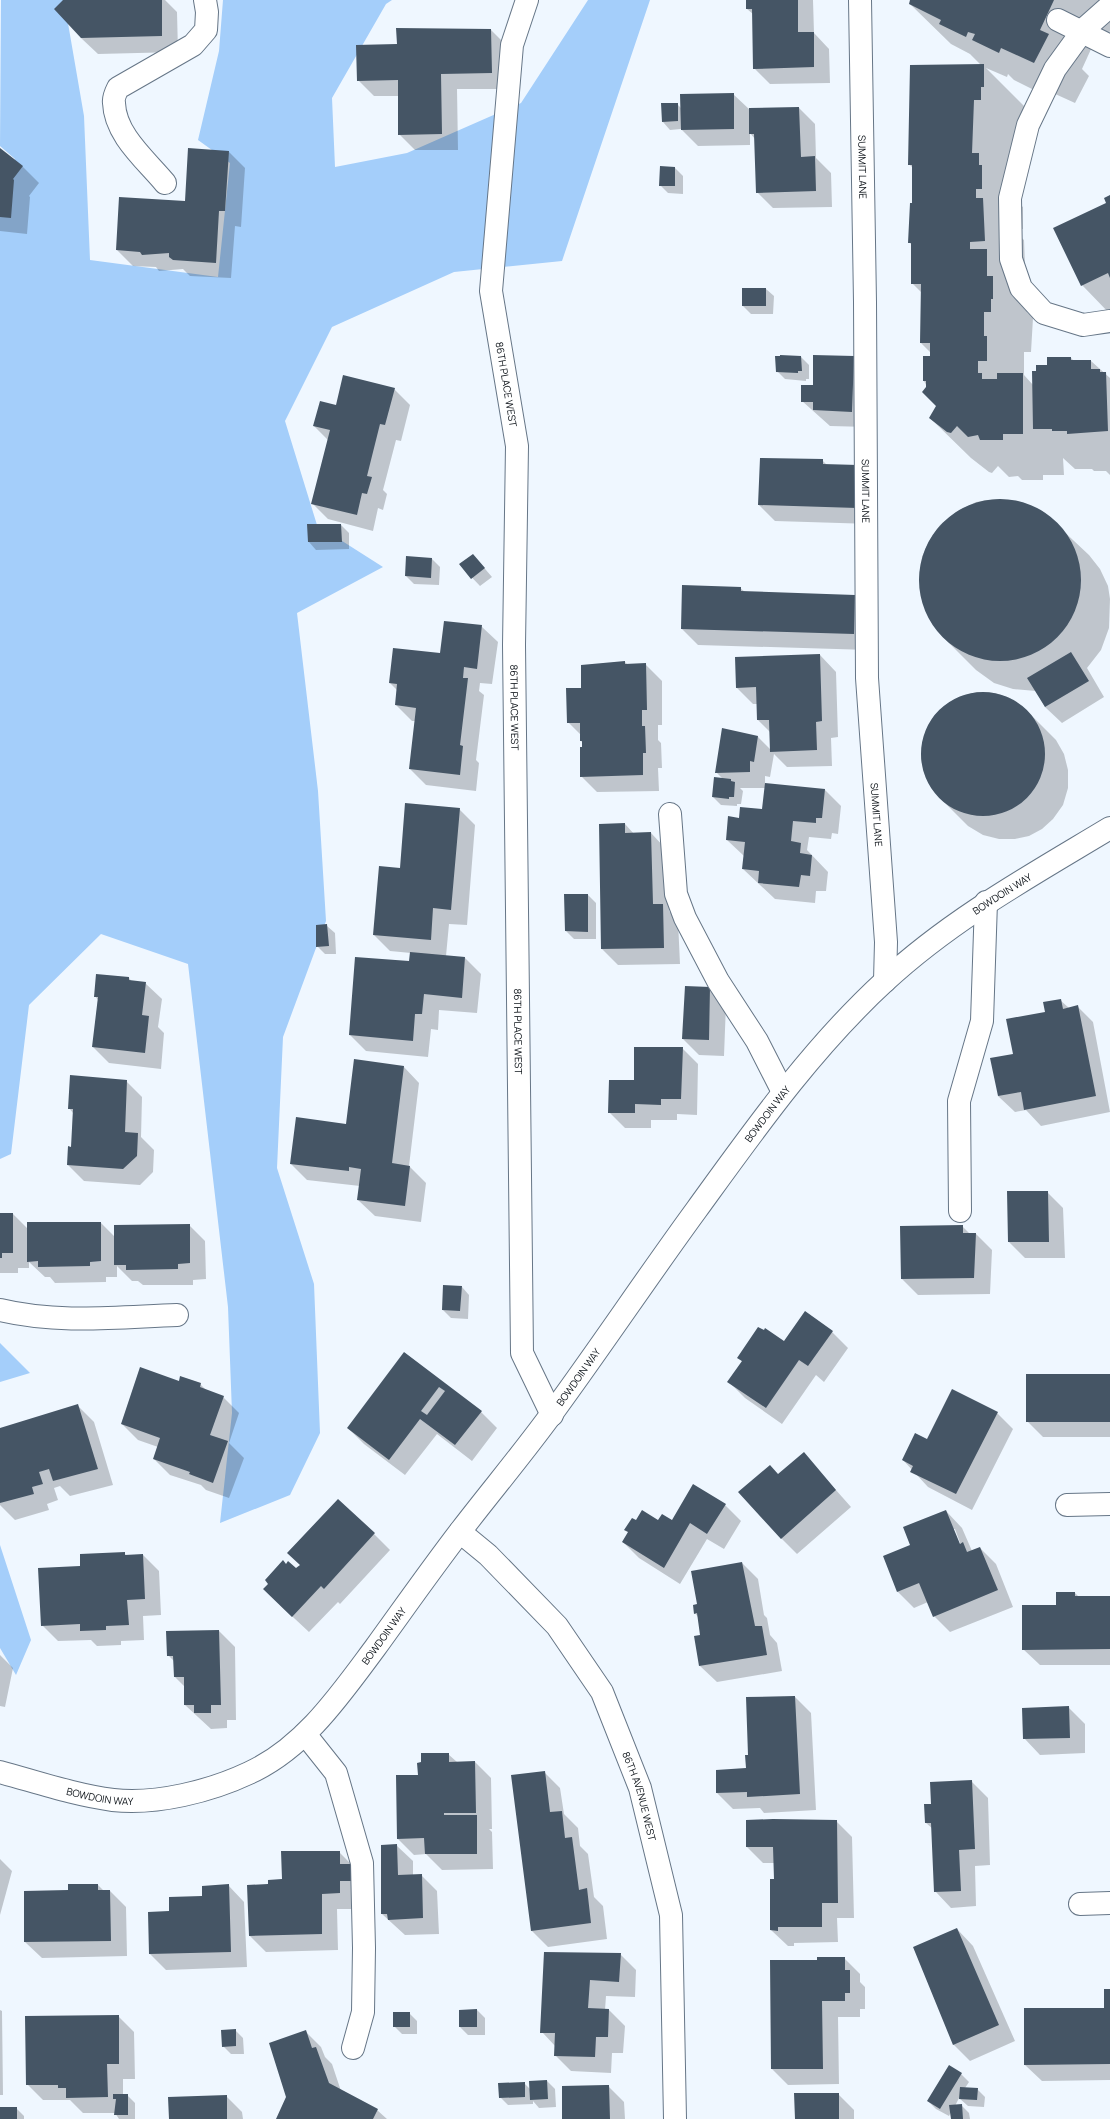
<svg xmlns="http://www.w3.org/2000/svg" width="1110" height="2119" viewBox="0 0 1110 2119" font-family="Manrope,sans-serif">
<rect width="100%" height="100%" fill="#eff7ff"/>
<path fill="#a4cefa" d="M1,0H64L84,116L90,260L218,277L230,163L198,140L219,51L223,0H392L386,4L332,98L335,167L407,153L521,103L588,0H650L562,261L454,272L332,327L285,421L317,525L383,567L297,613L318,791L326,921L283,1037L277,1168L314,1284L320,1433L290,1495L220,1523L232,1413L228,1307L188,964L101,934L29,1005L11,1154L0,1159V188L7,185L15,159L0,146Z
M0,1343L30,1373L0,1382Z
M0,1545L31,1640L16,1675L0,1648Z"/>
<path fill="#0003" fill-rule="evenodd" d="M64,0H165L177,12L178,52L98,54L81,38Z
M747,0H813L814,33L829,49L830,83L770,84L754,68L753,14L747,9Z
M911,0H1105L1110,5V31L1106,40L1097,36L1082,69L1089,76L1075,103L1042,88L1040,93L1014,80L1008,74L1007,77L986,68L1024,106L1019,204L1023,207V229H1016V233L1024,240L1027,312L1033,318L1031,352H1024V375L1033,385L1037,372L1048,366V358H1071L1074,361H1091L1110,378V475L1106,471H1094L1092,469H1075L1063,458L1064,475H1043V480H1022L1018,476L1009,477L998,466L992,473L989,472L971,458L930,418L937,406L924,381L931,353L921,343L922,293L912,283V245L909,242L913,204V168L909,164L981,65L970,54L951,44L910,4Z
M491,30L507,46L508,89H457L458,150H415L399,134V96H374L358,80L398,45L456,31Z
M733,94L749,109L799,108L815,124L816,158L831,173L832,207L773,208L757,192L755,139L750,133V145L698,146L681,129L670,130L663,122L677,104L681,108Z
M0,149L23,167L39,183L29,196L30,197L27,234L0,231Z
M229,152L245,168L241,227L235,226L231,278L190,276L183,269L159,271L156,267L133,266L117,250L186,202Z
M675,168L683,176V194L668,193L660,185Z
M1110,196V314L1082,285Z
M766,289L774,296L773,314H751L743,306Z
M801,357L809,365V379H806V381L785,379L777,371Z
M853,357L870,373L868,427L830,426L802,401L813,386Z
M394,389L410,405L401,441L396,440L383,490L387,494L383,510L378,508L373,531L328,519L312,503L328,440L314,426L336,406Z
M822,460L827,465L872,524L775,521L759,505Z
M998,499L1021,502L1042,511L1089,555L1100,569L1108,586L1110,599L1109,628L1101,650L1087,668L1104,697L1062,723L1045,707L1036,691L1013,689L994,683L976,670L945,639L931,621L922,600L919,578L922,557L929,541L940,525L956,512L976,502Z
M341,525L349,533V549L316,550L309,542Z
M407,557L432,559L440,567L439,585L414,584L406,576Z
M480,563L492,577L480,586L460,565Z
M740,588L745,592L854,596L870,612L869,650L698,645L682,629Z
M481,626L498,642L492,684L480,683L479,691L484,695L476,760L479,763L476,791L426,785L410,769L415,721H412L396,705L397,690L390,683L441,654Z
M820,655L836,672L838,737L831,738L832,766L787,767L774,754L770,777L765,776V784L825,790L841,806L838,834L832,833L831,839L809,837L807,850L828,872L826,891H816L815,903L775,899L743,869L744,856L727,840L740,819L763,810L765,788H740L743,791L741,804H737V806L721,805L713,797L723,779L716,772L723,729L758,737L771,750L770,732L758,720L757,704H753L737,688L736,658Z
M625,662L628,665L645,664L662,681V725H658V740L661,743L662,768H658L659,791L597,792L581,776L583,743L581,741V735L568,722L583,689Z
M978,692L995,693L1010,698L1032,716L1056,740L1064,754L1068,770V788L1063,805L1053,819L1042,829L1029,836L1015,839H999L983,835L968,826L944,802L932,789L924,773L921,758L922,744L926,730L934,716L946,705L961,696Z
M459,809L475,825L467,925L449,924L446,956L465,958L481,974L477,1013L439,1010L438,1030L431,1029L428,1057L366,1051L350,1035L410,963L411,953L390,951L374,935L401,869Z
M625,824L634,834L651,833L667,850L669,911L678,921L680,964L618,965L602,949Z
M588,895L596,903V939H574L566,931Z
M327,926L335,933L336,954H325L317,946L316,931Z
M129,978L132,982L145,983L162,999L158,1027L164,1033L161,1069L109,1063L93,1047L98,1000L95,996Z
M710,988L726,1004L724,1056L699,1055L683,1039Z
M1060,1000L1069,1008L1077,1006L1093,1022L1110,1112L1041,1126L1026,1110L1015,1112L998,1096L1014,1054L1046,1013Z
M682,1048L698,1064L697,1115L677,1114V1120H651V1128H625L609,1112L635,1081Z
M403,1066L419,1083L409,1166L426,1183L421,1222L375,1216L358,1200L360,1186L307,1180L291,1164L297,1118L347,1125Z
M126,1081L142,1097L141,1137L154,1150L153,1172L140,1185L84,1181L68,1165L72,1148L73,1113L69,1108Z
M1047,1192L1063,1208L1065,1258H1025L1009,1242Z
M0,1214H13L28,1229L101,1223L115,1237L189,1225L205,1241L206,1279L193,1280V1285H143L138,1281H132L117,1266V1277H106V1282L55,1283L50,1277H45L29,1262V1268H18V1273H0Z
M962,1226L970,1234H976L992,1250L990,1294L918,1295L902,1279Z
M462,1287L469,1295L468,1319L451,1318L443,1310Z
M832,1332L848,1348L824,1382L816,1375L782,1424L745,1398L729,1382L743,1362L738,1358L784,1343Z
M405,1353L481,1412L497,1428L472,1461L437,1434L405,1475L364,1444L348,1428Z
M1110,1375V1437H1043L1027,1421Z
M200,1384L208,1392L223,1397L239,1413L229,1443L244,1458L229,1498L206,1490L201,1485L170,1475L154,1459L158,1447L138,1440L122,1424Z
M78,1406L94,1422L113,1485L70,1496L60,1486L54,1488L58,1500L47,1504L49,1510L15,1520L0,1505V1429Z
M997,1413L1013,1429L972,1510L928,1487L903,1460L928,1440Z
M804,1454L851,1507L797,1554L781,1538L779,1475Z
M725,1505L741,1521L724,1549L707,1539L680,1584L639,1558L623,1542L658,1522H672Z
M946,1511L962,1528L972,1551L980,1548L996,1564L1013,1607L950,1632L934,1616L928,1602L914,1608L898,1592L884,1556L912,1546ZM953,1529H955L962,1548L961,1549Z
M374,1534L390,1550L340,1604L338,1602L309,1632L280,1605L296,1570Z
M124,1553L127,1556L143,1555L159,1571L161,1615L143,1616L144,1640L121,1641V1645L97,1646L91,1640L58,1641L42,1625L81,1567Z
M742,1563L758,1579L764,1615L767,1618L770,1635L777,1643L782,1671L717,1682L700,1666L701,1636L698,1617L695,1613Z
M1075,1593L1079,1597H1110V1665H1040L1023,1649Z
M219,1631L235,1647L236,1720H227V1728L211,1729L185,1705V1687L175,1677V1662L168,1655Z
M0,1655L13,1668L5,1707L0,1706Z
M795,1697L811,1713L816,1810L764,1813L760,1808L733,1809L717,1793V1771L747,1769L749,1756Z
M1068,1707L1085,1724V1753L1040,1755L1024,1738Z
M448,1754L457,1762H475L491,1778L492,1829H489L492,1832L493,1869L442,1870L426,1854L414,1855L398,1839L422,1763Z
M544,1772L560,1788L564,1814L578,1828L580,1846L588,1854L594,1897L603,1906L607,1939L548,1947L532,1931Z
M971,1781L988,1798L990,1865L975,1866L976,1906L951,1908L935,1891L933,1829L926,1823L932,1805Z
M747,1821H836L852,1837L854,1918H837L838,1942L794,1943V1946H788L771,1930L775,1863H763L747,1847Z
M396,1845L413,1861V1875H421L437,1891L439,1934L405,1935L382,1914L381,1877Z
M339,1852L368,1881L356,1909H337L338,1950L266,1952L250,1936L269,1885Z
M0,1859L12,1871L0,1915Z
M98,1885L104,1891H110L126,1907L127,1956L42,1958L25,1942V1892L69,1891Z
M228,1885L244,1902L247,1967L166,1970L150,1954L149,1913L170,1912Z
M957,1929L973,1946L1015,2041L970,2061L954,2045L914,1948Z
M590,1953L620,1954L636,1970L635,1997L606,1996L605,2010H609L625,2026L623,2053H612L611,2073L571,2071L555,2055L556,2047L542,2032Z
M844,1958L860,1974V1982L865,1987V2009H860V2017H838L839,2084L788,2085L772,2069L818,1961Z
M1110,1990V2080L1042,2081L1025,2065L1105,2009Z
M0,2010L2,2011L3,2095H0Z
M477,2010L485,2018V2035H468L460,2027Z
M409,2013L417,2021V2034H402L394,2026Z
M118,2016L134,2032L135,2079H123V2095H127L135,2103V2119H119L115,2113H83L70,2100H43L27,2084Z
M235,2030L243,2038L244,2054H231L223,2046Z
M305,2031L321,2047L325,2057L332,2064L341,2091L377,2110L387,2119H277L288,2097Z
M961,2074L969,2082L965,2088L977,2089L985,2097L984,2107L968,2106L959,2098L955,2106L961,2105L969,2113L970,2119H952L951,2112L949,2116L936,2109L928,2101Z
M547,2081L555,2089L556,2107L539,2108L533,2101V2104L508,2105L500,2097L524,2083L530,2089Z
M608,2086L624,2102L625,2119H563Z
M838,2094L854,2110V2119H796Z
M226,2096L242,2112L243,2119H170Z
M0,2108H16L24,2116V2119H0Z"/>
<path fill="#455565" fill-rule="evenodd" d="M63,0H162V36L81,38L54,9Z
M746,0H798V32H814V67L753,69L752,9H746Z
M910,0H1054L1040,30L1049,34L1034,63L1001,48L999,53L972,40L975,34L968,32L966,37L939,24L941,20L909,4Z
M396,28L491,29L492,73L441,74L442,134L398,135V80L357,81L356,45L397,44Z
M984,64V87H981V100H974L972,153H979V165H982V189H976V198H983L985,241L970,242V249H987V276H993V299H991V312H984V336H987V361H978V373H982V379H997V373H1023V434H1003V440H980L978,435L968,437L957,426L951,433L947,432L929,418L936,406L922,392L926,387V381H923V356H930V343H920L921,284H911V243H908L910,203H912V165H908L910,65Z
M734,93V129L681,130L680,94Z
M661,103H678V121L662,122Z
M799,107L801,157L815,156L816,191L756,193L754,134H749V108Z
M0,148L23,166L13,179L14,180L11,218L0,217Z
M188,148L229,151L225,211H219L216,263L173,260L169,257V253L142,255L140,252L116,250L119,197L185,201Z
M660,166L675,167V186H659Z
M1110,195V278L1108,273L1081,286L1053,228L1106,203L1104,198Z
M742,288H766V306H742Z
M780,355L801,356L802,371H798V373L776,372L775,356H780Z
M813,355L854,356L852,412L813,410V402H801V385H813Z
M1047,357H1071V360H1091V369H1100V372H1106L1108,431L1067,434V431H1052V429H1033L1032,371H1036V365H1047Z
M343,375L395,388L385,425L380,424L367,476L372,477L367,494L362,493L357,515L311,504L330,430L313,426L320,401L336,405Z
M760,458L823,459V464L858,465L857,508L758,505Z
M919 580a81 81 0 1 1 162 0a81 81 0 1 1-162 0Z
M307,524H341L342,542H308Z
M473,554L485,568L471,579L459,564Z
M406,556L432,558L431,578L405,576Z
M682,585L741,587V591L855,595L854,634L681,629Z
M444,621L482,625L477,669L464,667L463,678H468L460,745L463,746L460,775L409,769L416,708L395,705L397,684L389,683L393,648L440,653Z
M1071,652L1089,681L1045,707L1027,678Z
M820,654L822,721L816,722L817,750L770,752L769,720H757L756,687L736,688L735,657Z
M625,661V664L646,663L647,710H642V726H645L646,753H643V775L580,777V747H582V741H580V723H567L566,688H581V665Z
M921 754a62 62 0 1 1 124 0a62 62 0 1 1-124 0Z
M722,728L758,736L754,762L750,761V772L715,773Z
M714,777L731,779V781L735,782L734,797H729V799L712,797Z
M765,783L825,789L822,818H816V823L793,821L791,841L801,843L800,853L812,855L810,876L801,875L799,887L758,883L759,871L742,869L745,842L726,840L728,816L739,818L740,807L762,809Z
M405,803L460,808L451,910L433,908L431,940L373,935L379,866L400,868Z
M625,823V833L651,832L653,904H663L664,948L601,949L599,824Z
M564,894H588V932L565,931Z
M327,924L329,946L316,947V925Z
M410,952L465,957L462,998L424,994L422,1014H415L413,1041L349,1035L355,957L409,961Z
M96,974L129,977V980L146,982L142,1015L149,1016L145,1053L92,1047L98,997H94Z
M685,986L710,987L709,1040L682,1039Z
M1061,999L1063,1009L1078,1005L1096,1096L1024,1110L1021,1092L998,1096L990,1058L1013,1054L1006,1019L1045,1012L1043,1002Z
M634,1047H683L681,1099H661V1105L635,1104V1113H608L609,1080H634Z
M354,1059L404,1066L392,1163L410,1166L405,1206L357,1200L361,1169L349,1167V1171L290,1164L296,1117L346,1124Z
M70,1075L127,1080L125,1132L138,1133L137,1156L123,1169L67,1165L68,1146L71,1147L73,1109H68Z
M1007,1191H1048L1049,1242H1008Z
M0,1213H13V1253H2V1258H0Z
M27,1222H101V1261L90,1262V1266L38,1267V1261L27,1262Z
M190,1224V1263L178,1264V1269L126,1270V1265H114V1225Z
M963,1225V1233H976L974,1278L901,1279L900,1226Z
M443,1285L462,1286L460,1311L442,1310Z
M805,1311L833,1331L808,1366L799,1360L766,1408L727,1382L742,1361L737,1358L758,1327L764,1330L765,1328L784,1341Z
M404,1352L482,1411L455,1445L420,1419L389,1460L347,1428ZM439,1387L445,1391L427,1415L421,1411Z
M140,1367L179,1381L180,1376L201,1383L200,1387L224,1396L210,1435L228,1441L213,1483L189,1474L190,1472L153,1459L160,1438L121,1424Z
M1026,1374H1110V1422H1026Z
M952,1389L998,1412L956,1494L910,1472L913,1466L902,1460L915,1433L927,1439Z
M78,1404L98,1469L53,1481L49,1469L39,1472L43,1484L32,1487L34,1494L0,1503V1428Z
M804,1452L836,1490L781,1539L738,1492L770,1465L778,1474Z
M693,1484L726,1504L707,1534L690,1523L664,1568L622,1542L628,1532L624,1530L632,1518L636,1520L642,1510L658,1520L662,1514L672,1520Z
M338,1499L375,1533L324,1589L321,1586L292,1617L263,1589L268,1584L265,1580L283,1560L286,1564L288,1561L296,1568L300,1565L287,1553Z
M946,1510L960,1544L963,1542L967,1552L980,1547L998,1590L933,1617L919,1583L897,1592L883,1556L910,1545L903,1527Z
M125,1552V1555L143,1554L145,1599L127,1600L129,1625L106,1626V1630L80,1631V1624L41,1626L38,1568L80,1566V1554Z
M742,1562L755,1626H762L767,1655L699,1666L694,1636L700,1635L697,1613L694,1614L693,1605L697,1604L691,1571Z
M1056,1592H1075V1596H1110V1649L1022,1650V1605H1056Z
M219,1630L221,1705H211V1713H194V1705H184V1677H174L173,1656H167L166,1631Z
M795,1696L800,1794L747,1797V1792L716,1793V1770L746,1768L745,1755H748L746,1697Z
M1069,1706L1070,1738L1023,1739L1022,1708Z
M421,1753H449V1762L475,1761L476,1813H444V1815H477V1854H425L424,1838L397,1839L396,1775H418L417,1763L421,1762Z
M545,1771L550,1812L562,1811L565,1838L572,1837L579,1890L587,1888L591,1923L531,1931L511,1775Z
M972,1780L975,1849L959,1850L961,1891L934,1892L931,1823H925L924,1804H931L930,1782Z
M773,1819L837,1820L838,1903H822V1927H778V1931L770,1930V1879H774L773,1847H746V1820Z
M397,1844L398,1875L422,1874L423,1918L388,1920L387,1914H381V1845Z
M281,1851H340V1864H352L353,1881H340V1893L322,1894V1934L249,1936L247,1885L268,1884V1880L282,1879Z
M68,1884H98V1890H110L111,1941L24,1942V1891L68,1890Z
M229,1884L231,1952L149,1954L148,1912L169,1911V1897L202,1896V1886Z
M957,1928L999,2025L953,2045L913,1947Z
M544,1952L621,1953L619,1982L590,1980L588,2008L609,2009L608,2037H596L595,2057L554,2056L555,2033H540Z
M817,1957H845V1970H850V1993H845V2001H822L823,2069H771L770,1960H817Z
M1104,1989H1110V2064L1024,2065V2008H1104Z
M477,2009V2027H459V2010Z
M393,2012H410V2027H393Z
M119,2015V2064H107L108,2097L66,2098V2088H58V2085H26L25,2016Z
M236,2029V2046L222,2047L221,2030Z
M306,2030L312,2048L316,2047L329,2083L378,2109L373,2119H276L286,2097L269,2043Z
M949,2065L962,2073L940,2109L927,2101Z
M547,2080L548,2099L530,2100L529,2081Z
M525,2082V2097L499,2098L498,2083Z
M606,2085H609L610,2119H562V2086Z
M960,2087L978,2088L977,2100L959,2099Z
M794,2093H839V2119H795Z
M113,2094H128V2115H114L116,2099H113Z
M227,2095V2119H169L168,2097Z
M962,2104L963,2119H951L949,2105Z
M0,2107H17V2119H0Z"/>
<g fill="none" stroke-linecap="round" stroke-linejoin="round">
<defs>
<g id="minor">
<path id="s1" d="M527,0L512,45L491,291L517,446L514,645L522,1353L552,1415"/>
<path id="s2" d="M860,0L865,302L867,678L886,942L885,981"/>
<path d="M1110,6L1084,29L1055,69L1028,125L1010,198L1011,259L1021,288L1044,313L1083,325L1110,321"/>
<path d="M1058,20L1110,46"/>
<path d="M165,183C146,160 115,135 114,103C113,98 116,92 118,88L193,45L206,30L207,12L205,0"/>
<path d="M670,814L676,894L685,918L718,981L757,1041L783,1092"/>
<path d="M960,1211L959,1101L982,1021L986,902"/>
<path d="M0,1310C57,1324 119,1317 177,1315"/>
<path d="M1067,1505L1110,1504"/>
<path id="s3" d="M460,1532L488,1555L557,1626L602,1692L640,1788L671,1915L675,2119"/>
<path d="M305,1734L336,1773L362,1863L364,1948L363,2012L353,2048"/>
<path id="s4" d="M0,1772C37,1782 75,1795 113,1800C156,1805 211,1791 249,1773C304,1748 340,1695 375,1648C404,1608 432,1568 462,1529C492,1490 524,1452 553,1412C602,1345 648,1276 697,1209C755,1129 812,1048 885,981C952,919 1032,875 1110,828"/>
<path d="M1080,1904L1110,1903"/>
</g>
</defs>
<use href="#minor" stroke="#667687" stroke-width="24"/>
<use href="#minor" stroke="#fff" stroke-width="22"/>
</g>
<g text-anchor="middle" stroke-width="4" stroke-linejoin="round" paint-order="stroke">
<g font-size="10" fill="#0c1218" stroke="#fff">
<text dy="4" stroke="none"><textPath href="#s2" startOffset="167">SUMMIT LANE</textPath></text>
<text dy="4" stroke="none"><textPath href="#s1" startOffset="389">86TH PLACE WEST</textPath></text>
<text dy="4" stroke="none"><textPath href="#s2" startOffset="491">SUMMIT LANE</textPath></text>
<text dy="4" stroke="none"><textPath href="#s1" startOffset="713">86TH PLACE WEST</textPath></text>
<text dy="4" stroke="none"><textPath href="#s2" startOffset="815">SUMMIT LANE</textPath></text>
<text dy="4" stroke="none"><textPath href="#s4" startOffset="1423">BOWDOIN WAY</textPath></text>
<text dy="4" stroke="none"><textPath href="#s1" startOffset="1037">86TH PLACE WEST</textPath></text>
<text dy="4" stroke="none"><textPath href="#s4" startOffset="1099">BOWDOIN WAY</textPath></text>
<text dy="4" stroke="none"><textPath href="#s4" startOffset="775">BOWDOIN WAY</textPath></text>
<text dy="4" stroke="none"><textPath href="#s4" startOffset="451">BOWDOIN WAY</textPath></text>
<text dy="4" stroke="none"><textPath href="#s4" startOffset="103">BOWDOIN WAY</textPath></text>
<text dy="4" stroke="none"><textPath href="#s3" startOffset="326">86TH AVENUE WEST</textPath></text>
</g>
</g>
</svg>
